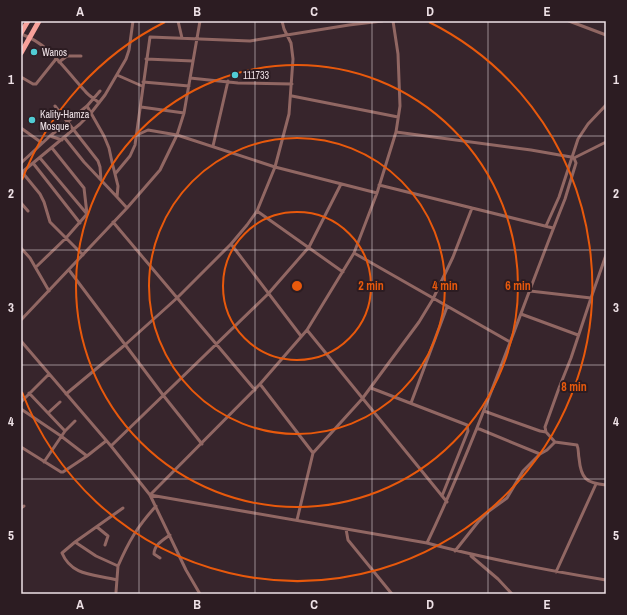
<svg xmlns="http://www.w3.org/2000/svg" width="627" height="615" viewBox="0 0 627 615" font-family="'Archivo Narrow',sans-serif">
<rect width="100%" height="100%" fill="#37252c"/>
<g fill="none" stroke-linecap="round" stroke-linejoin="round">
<path stroke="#916763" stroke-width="3" d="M178,21L182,38
M569,21L606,35
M21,34C50,44 65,70 85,91C89,96 95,99 99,103
M146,59L193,61
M59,62L67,56H81
M117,75L142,86
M21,77L33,84H36L56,59
M190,78L238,83L292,84
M143,82L189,86
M292,96L398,117
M55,106L98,161L100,167L101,180
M87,106L104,136L109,148L112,162L118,186L117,197L127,208
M141,107L184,113
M21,128L42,143
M396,132L531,150L571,157L574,158L576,163L565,199C519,314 480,432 427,543
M137,135L148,130L177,135L275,167L377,193
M50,136L62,140
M64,137L84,162L117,197
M213,146L228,81
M40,158L87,214
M574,158L606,142
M21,163L50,136L87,106L100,91
M33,163L80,223
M22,172L40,194L44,202L50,222L83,255
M21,173L80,124L91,113L105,95L126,59L129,50L133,21
M115,174L130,156L135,145L150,37L250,41L349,25L382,21
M379,185L553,228
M21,203L28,211
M257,211L343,272
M113,222L255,390
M546,226L559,197L578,139L588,124L606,105
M231,244L301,336
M21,248L30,258L49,291
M354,253L510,342
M36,267L66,238L87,214L84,188L52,148
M69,270L163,395L202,444
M530,291L591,298L606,255
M591,298L571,358L559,388L545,427L546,432L555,442L577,445C579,450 578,453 579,458C581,479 586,483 606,485
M521,314L578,335
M21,320L127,208L160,170L177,135L184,113L200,21
M307,330L447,502
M21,341L111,446L150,495L427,543C486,559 546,570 606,580
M260,384L313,453
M371,388L467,425L468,431L442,496
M29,393L65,431
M66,394L126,344L177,298L231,244L247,225L257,211L275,167L289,114L293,59L291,43L284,29L282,21
M21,402L49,374
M411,403L447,307
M21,409L61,436L87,456
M484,411L540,431L546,432
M48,413L60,402
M477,428L540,454
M111,446L268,294L309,247L341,184
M21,447L61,472H63L87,456L106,441
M44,462L65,431L75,421
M21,508L24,506
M123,508L75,542L96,556L118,566C129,541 137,527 156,506
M297,520L313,453L362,399L419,322L433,299L453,257L472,208
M97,527L108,536L105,545
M346,529L348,540L392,594
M75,542L62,553C72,577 96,574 117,580
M455,551L478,522L489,511L507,498L523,471L540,454L547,450L555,442
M471,556L498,579L512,594
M160,558L154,554C154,545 163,540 170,535
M556,572L596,484
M116,592L118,566
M200,594L186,570L150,495L260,384L307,330L354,253L377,193L396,132L400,106L398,54L393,21"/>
<path stroke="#f7a19a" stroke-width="5" d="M21,33L28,21
M21,53L39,21"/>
</g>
<path fill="none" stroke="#eee1e6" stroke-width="1" stroke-opacity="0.55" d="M139,21V594M255,21V594M372,21V594M488,21V594M21,136H606M21,250H606M21,365H606M21,479H606"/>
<g fill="none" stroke="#e8590c" stroke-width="2">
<circle cx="297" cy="286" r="74"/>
<circle cx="297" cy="286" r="148"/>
<circle cx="297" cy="286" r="221"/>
<path d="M22 180A295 295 0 0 1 165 22M429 22A295 295 0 1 1 22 392"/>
</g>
<g fill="#51ccd4" stroke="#2c1c22" stroke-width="1.5">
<circle cx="34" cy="52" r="4"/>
<circle cx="235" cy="75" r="4"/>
<circle cx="32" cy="120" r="4"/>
</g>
<g text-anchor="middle" stroke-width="4" stroke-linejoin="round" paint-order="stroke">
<g font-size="10" fill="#eee1e6" stroke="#2c1c22" text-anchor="start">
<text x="42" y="56">Wanos</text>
<text x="243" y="79">111733</text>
<text x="40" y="118">Kality-Hamza<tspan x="40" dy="12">Mosque</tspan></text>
</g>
</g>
<circle cx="297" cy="286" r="6" fill="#e8590c" stroke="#2c1c22" stroke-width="2"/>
<g font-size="12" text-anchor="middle" font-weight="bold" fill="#e8590c" stroke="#2c1c22" stroke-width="4" stroke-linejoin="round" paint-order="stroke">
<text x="371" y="290">2 min</text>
<text x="445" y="290">4 min</text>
<text x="518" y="290">6 min</text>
<text x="574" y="391">8 min</text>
</g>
<rect width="627" height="615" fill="none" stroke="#2c1c22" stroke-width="44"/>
<rect x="22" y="22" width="583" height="571" fill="none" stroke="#eee1e6" stroke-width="1.5"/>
<g font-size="13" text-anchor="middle" font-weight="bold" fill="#eee1e6">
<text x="80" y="16">A</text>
<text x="197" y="16">B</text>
<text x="314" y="16">C</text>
<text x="430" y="16">D</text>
<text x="547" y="16">E</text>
<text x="11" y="84">1</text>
<text x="616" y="84">1</text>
<text x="11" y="198">2</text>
<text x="616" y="198">2</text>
<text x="11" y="312">3</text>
<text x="616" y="312">3</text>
<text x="11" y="426">4</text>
<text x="616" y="426">4</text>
<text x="11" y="540">5</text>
<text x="616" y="540">5</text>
<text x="80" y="609">A</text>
<text x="197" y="609">B</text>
<text x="314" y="609">C</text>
<text x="430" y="609">D</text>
<text x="547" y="609">E</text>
</g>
</svg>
